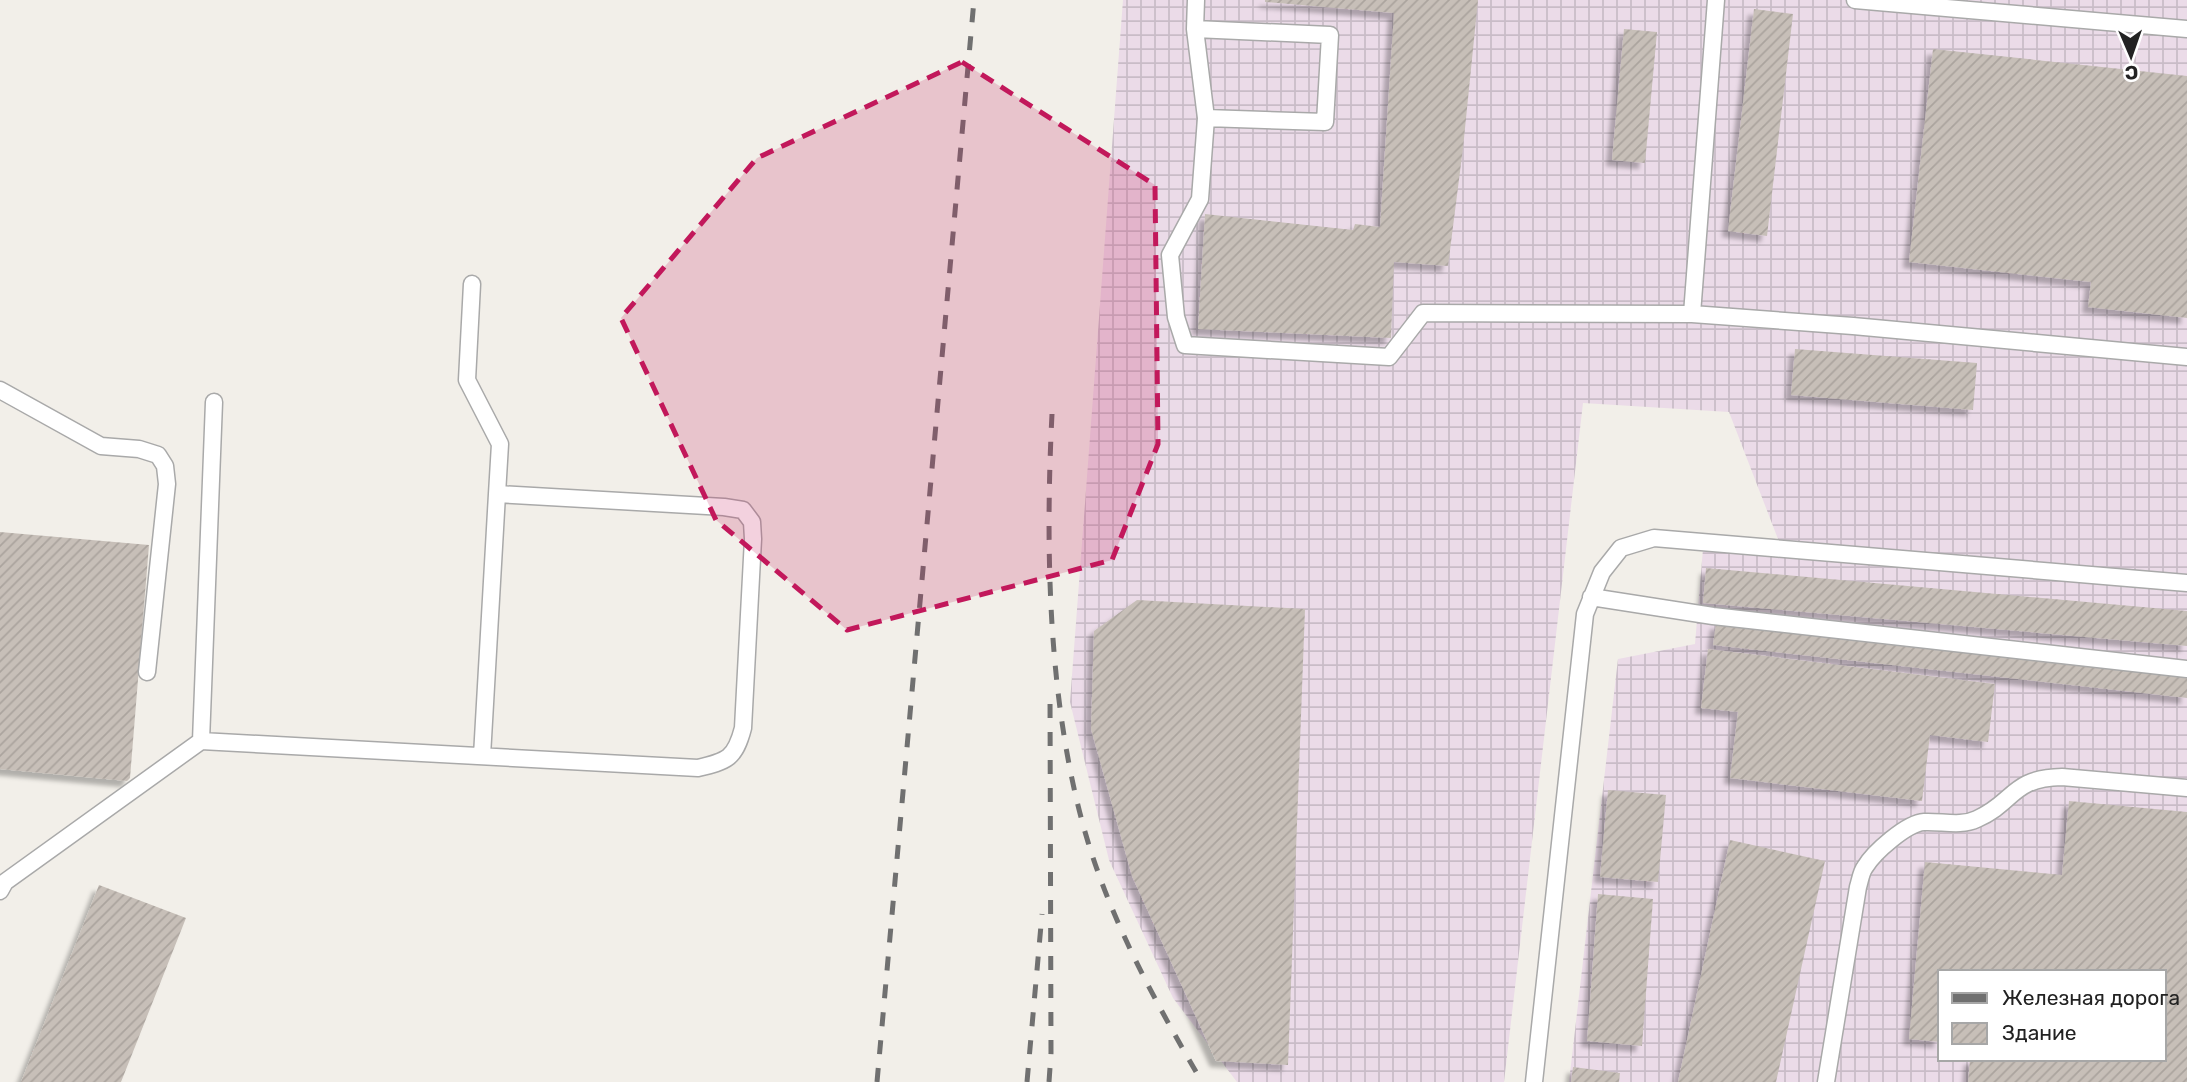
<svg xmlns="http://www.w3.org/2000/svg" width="2187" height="1082" viewBox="0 0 2187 1082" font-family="Rubik,sans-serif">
<defs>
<pattern id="industrial-grid" width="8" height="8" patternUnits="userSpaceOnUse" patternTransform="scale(1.75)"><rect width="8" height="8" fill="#ebdbe8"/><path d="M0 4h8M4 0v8" fill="none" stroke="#c9bcc7"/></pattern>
<pattern id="building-hatch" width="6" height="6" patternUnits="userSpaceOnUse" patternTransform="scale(1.75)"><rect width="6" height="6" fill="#c7bfb8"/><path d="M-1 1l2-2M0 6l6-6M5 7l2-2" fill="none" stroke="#aba49e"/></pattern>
<filter id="shadow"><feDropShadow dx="-6" dy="6" stdDeviation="2" flood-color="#0004"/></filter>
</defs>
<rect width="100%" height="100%" fill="#f2efe9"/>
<path fill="url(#industrial-grid)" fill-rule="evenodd" d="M1123,0H2187V1082H1569L1618,659L1695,644L1704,537L1778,539L1729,412L1583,403L1504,1082H1237L1173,998L1109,860L1070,702ZM1940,972H2164V1059H1940Z"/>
<path fill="url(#building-hatch)" filter="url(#shadow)" d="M1265,0H1478L1463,148L1448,266L1394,262L1391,338L1198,329L1205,214L1353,230L1355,224L1380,227L1394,13L1265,2Z
M1754,9L1793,14L1767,236L1728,231Z
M1624,29L1657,32L1645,163L1612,160Z
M1933,49L2187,76V318L2088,307L2091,282L1909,262Z
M1795,349L1977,363L1973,410L1791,395Z
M0,532L149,545L130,778L127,781L0,769Z
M1706,568L2187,611V646L1703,603Z
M1137,600L1305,609L1288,1065L1216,1061L1132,876L1091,729L1094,631Z
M1716,623L2187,675V698L1713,645Z
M1708,649L1995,684L1988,742L1930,735L1922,801L1730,778L1738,712L1701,708Z
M1608,790L1666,795L1658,882L1600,877Z
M2069,801L2187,812V1082H1968L1970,1059H2164V972H1940V1042L1909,1039L1925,862L2062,875Z
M1730,840L1825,861L1776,1082H1678Z
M99,885L186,918L121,1082H21Z
M1598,894L1653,899L1642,1046L1587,1041Z
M1573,1067L1620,1073L1619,1082H1571Z"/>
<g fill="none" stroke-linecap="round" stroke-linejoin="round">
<defs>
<path id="service" d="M1196,0L1195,29L1330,35L1325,122L1206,118L1200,199L1170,255L1176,317L1185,345L1389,357L1423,313L1692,314
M1716,0L1692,314L1853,326L2187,357
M1855,0L2187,29
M1195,29L1206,118
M472,284L467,380L500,444L497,494
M0,390L101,446L139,449L158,455L165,466L167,484L147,672
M1591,597L1713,616L2187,669
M201,741L698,768C727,761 735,759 743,728L753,539L752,522L743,510L724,507L497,494L482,756
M0,891L5,882L201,741L214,402
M1534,1082L1585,614L1602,572L1621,548L1654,538L2187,583
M1826,1082L1858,887C1860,881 1861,872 1865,867C1874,852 1907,823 1924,822C1942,821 1960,827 1977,819C2015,802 2011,778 2062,777L2187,788"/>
</defs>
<use href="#service" stroke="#a9a9a9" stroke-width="19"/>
<use href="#service" stroke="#fff" stroke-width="16"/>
<path stroke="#707070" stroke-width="5" stroke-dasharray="14 14" stroke-linecap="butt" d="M1052,414C1045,551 1048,710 1088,842C1114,927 1157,1005 1202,1082
M877,1082L974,0
M1027,1082L1042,914
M1049,1082L1051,1053L1050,692"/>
</g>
<path fill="#c2185b" fill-opacity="0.2" stroke="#c2185b" stroke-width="5" stroke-dasharray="14 9" stroke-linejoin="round" d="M962,62L1155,185L1158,444L1112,560L847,630L716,520L621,318L757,158Z"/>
<rect x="1938" y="970" width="228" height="91" fill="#ffffff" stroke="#a7a7a7" stroke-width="2"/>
<rect x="1952" y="993" width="35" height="10" fill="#707070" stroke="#a7a7a7" stroke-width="2"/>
<text x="2002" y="1005" font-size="21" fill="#222222">Железная дорога</text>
<rect x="1952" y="1023" width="35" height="21" fill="url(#building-hatch)" stroke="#a7a7a7" stroke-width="2"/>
<text x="2002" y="1040" font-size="21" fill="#222222">Здание</text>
<g transform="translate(2131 56) rotate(178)" stroke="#ffffff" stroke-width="5" paint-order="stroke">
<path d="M0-5L12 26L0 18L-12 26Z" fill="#222222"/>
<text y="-10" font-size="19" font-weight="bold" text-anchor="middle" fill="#222222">С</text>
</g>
</svg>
